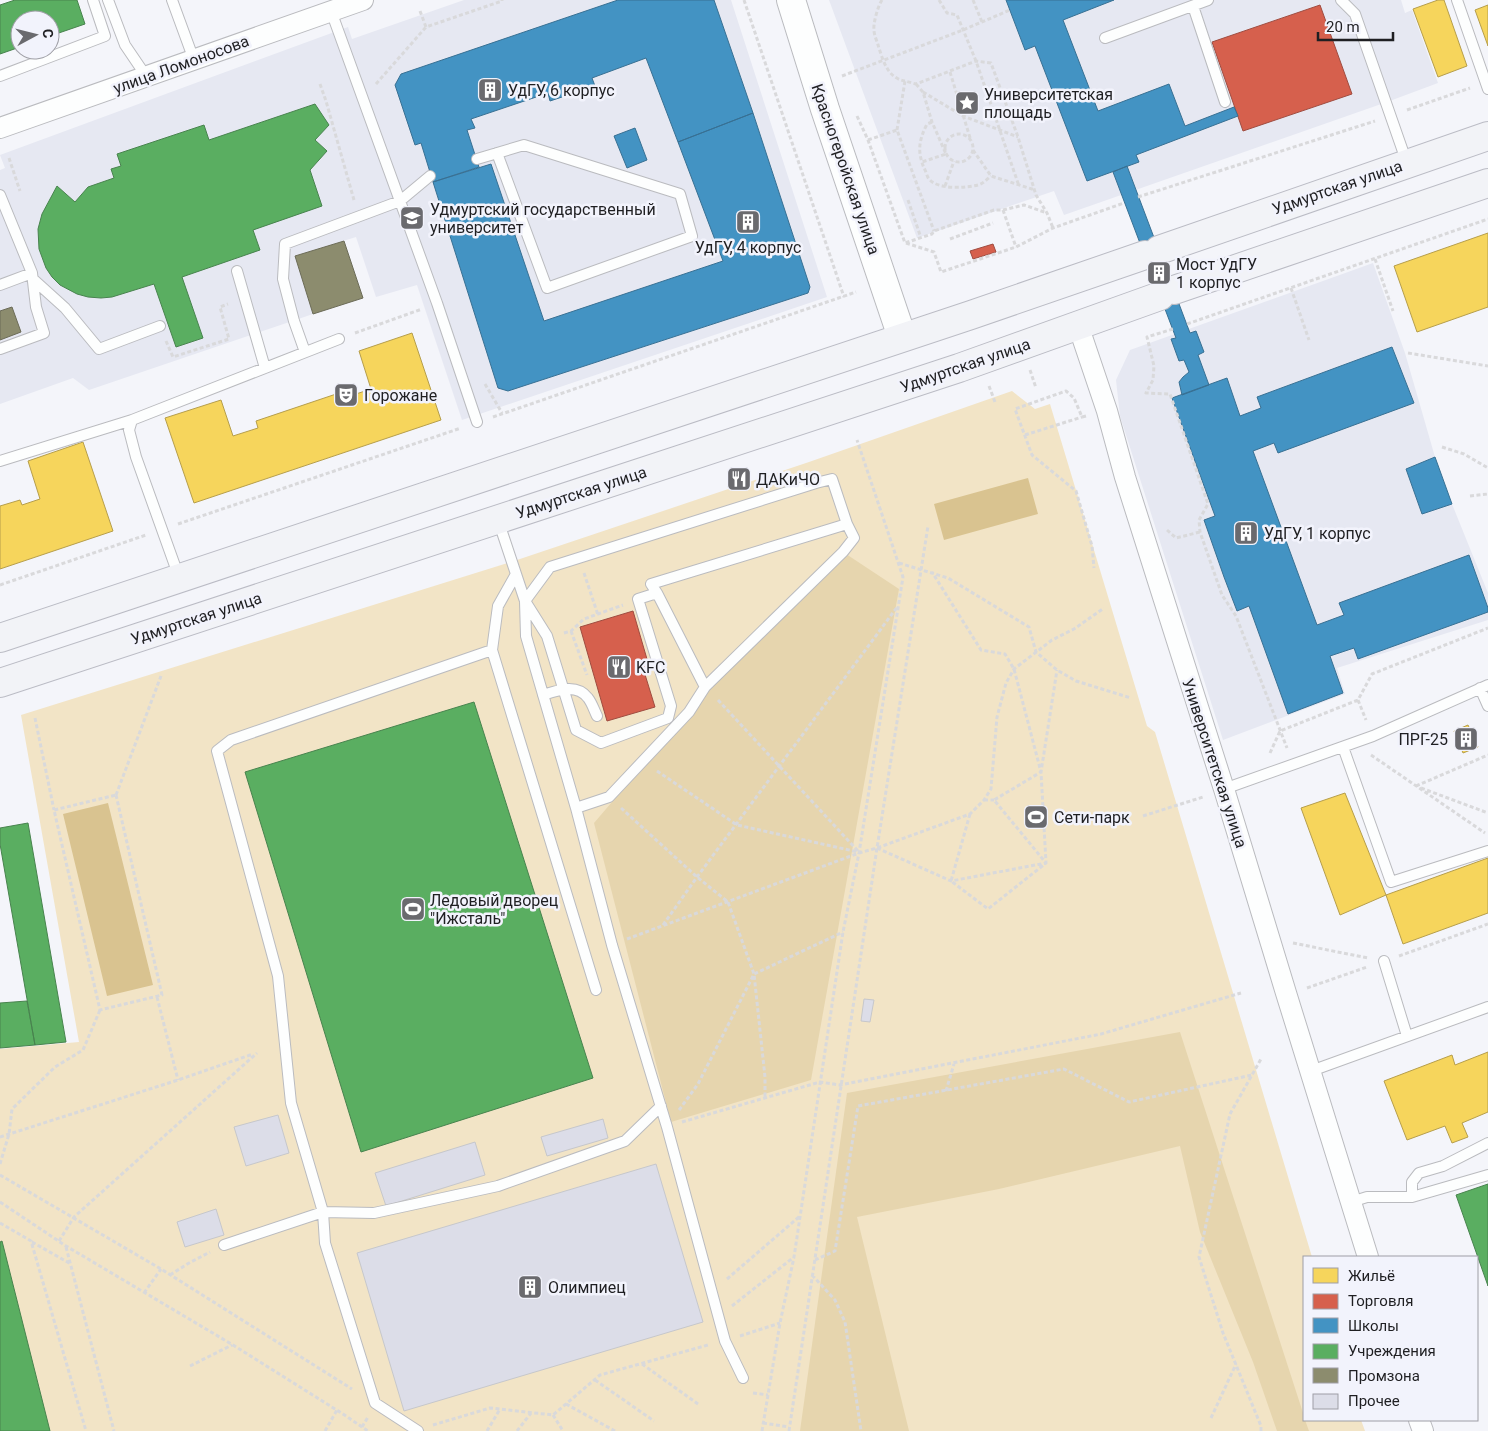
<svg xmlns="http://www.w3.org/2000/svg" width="1488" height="1431" viewBox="0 0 1488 1431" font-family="Roboto,sans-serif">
<rect width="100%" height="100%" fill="#f4f5fa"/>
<path fill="#e6e8f2" d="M464,0H731L827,297L462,420L417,285L376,297L356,237L295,256L313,314L89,390L73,378L0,404V170L5,168L0,155L348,27L352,39Z
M829,0H1401L1405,13L1412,10L1438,83L1387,102L1064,215L1054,191L917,238Z
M1373,263L1405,353L1435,457L1406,469L1422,514L1452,504L1488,593V620L1337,668L1345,694L1223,740L1120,416L1116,380L1130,350Z"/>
<path fill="#f2e4c6" d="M1012,391L1035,409L1050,404L1147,726L1155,732L1312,1257H1304V1420H1361L1365,1431H0V1049L79,1042L21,715L511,562L809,462Z"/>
<path fill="#e6d5ae" d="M843,552L899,589L811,1080L671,1122L594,823L689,712L705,687Z
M1180,1032L1304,1416V1420H1305L1309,1431H1277L1253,1362L1200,1232L1180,1146L999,1189L857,1217L909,1431H800L847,1093Z"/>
<path fill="#d9c390" d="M1028,478L1038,514L944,540L934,504Z
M108,803L153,985L107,996L63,814Z"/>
<path fill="#f6d55c" stroke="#b69e4b" d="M1438,0H1444L1467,66L1438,77L1413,9Z
M1488,5V46L1475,10Z
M1488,233V307L1417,332L1394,266Z
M412,333L441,420L194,503L165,418L221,400L233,436L258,428L256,421L348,390L350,396L371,389L359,351Z
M83,442L113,531L0,569V506L20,500L22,505L40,499L28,461Z
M1468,725L1478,747L1463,753L1454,731Z
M1345,793L1386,895L1340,915L1301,808Z
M1488,858V913L1403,944L1386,895Z
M1488,1052V1112L1462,1123L1468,1137L1452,1143L1445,1126L1407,1140L1384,1081L1452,1055L1455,1065Z"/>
<path fill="#d6604d" stroke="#9f4c40" d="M1320,5L1352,94L1243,131L1212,42Z
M993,244L996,252L973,259L970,251Z
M633,611L649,666L643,668L655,707L607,721L580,627Z"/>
<path fill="#4393c3" stroke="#387093" d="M618,0H714L753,113L678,142L646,58L592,78L595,86L550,101L548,93L471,119L475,128L467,130L479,167L433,182L421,143L415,145L395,85L401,74Z
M1006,0H1114L1063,20L1098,111L1169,84L1185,126L1234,107L1238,116L1136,155L1139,162L1087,181L1035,46L1025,50Z
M753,113L810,287L808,293L508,391L498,388L433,182L491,164L544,321L723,261L678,142Z
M635,128L647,160L627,168L614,136Z
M1127,166L1190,333L1196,331L1204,352L1198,355L1209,385L1182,395L1179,382L1183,377L1189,372L1184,360L1179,361L1171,339L1176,338L1113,172Z
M1392,347L1414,403L1278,453L1274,443L1253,451L1317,625L1344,615L1339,603L1469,555L1488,608V612L1358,659L1354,648L1330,656L1343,693L1288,714L1249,606L1237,611L1224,577L1204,520L1215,516L1172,398L1227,378L1240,416L1261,408L1257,397Z
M1435,457L1452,504L1422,514L1406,469Z"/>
<path fill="#5aae61" stroke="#48834e" d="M15,0H77L85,24L50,36V20H20V47L0,54V5Z
M315,104L329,125L315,140L327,151L310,170L322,206L253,230L260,250L182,277L203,338L176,347L154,284L112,297L101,298L88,297L77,294L60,285L52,277L46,268L39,249L38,229L42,214L57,186L75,202L88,187L114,178L111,169L121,166L117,154L204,125L209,140Z
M474,702L593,1078L361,1152L245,772Z
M28,823L66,1042L35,1045L0,844V828Z
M27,1001L35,1045L0,1048V1003Z
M1488,1184V1286L1456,1195Z
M2,1241L50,1431H0V1242Z"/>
<path fill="#8c8c6e" stroke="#6b6b57" d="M344,241L363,298L313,314L295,256Z
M12,307L21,332L0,340V311Z"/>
<path fill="#dcdde8" stroke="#c6c7cb" d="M864,999L874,1000L870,1022L861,1021Z
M278,1115L289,1153L246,1166L234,1127Z
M603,1119L608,1138L547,1156L541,1137Z
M475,1142L485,1175L386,1206L375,1173Z
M656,1164L703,1322L404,1411L357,1253Z
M216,1209L224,1235L185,1247L177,1222Z"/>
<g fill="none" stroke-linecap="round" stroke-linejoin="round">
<defs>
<path id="lane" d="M108,0L125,45L146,76
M172,0L194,60
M1341,0L1355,14L1407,163
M1457,0L1488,89
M1193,6L1225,102
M331,11L437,303L477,422
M1105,38L1208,0
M0,76L105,36L93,0
M477,159L524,145L680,194L692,236L547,288L497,153
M0,195L32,273L36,307L44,333L0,349
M237,271L265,368
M34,280L65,308L99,349L160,326
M0,285L32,273
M305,352L294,321L283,279L285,244L400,201L430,176
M0,461L132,420
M498,520L525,601L547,636L576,730L601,743L668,718L671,706L638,599L657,593
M516,574L498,606L492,650L596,990
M179,577L136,457L129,430L132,420L339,339
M705,687L657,593L651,584L847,524
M1480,688L1488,706
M543,695C558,690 577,683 588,698C592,703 594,710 597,716
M1343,747L1391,882L1488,851
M1224,789L1373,736L1488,685
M576,808L526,636L525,601L550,567L816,483L832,479L847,524L854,538L843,552L705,687L689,712L609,797L576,808L612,945L667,1127L725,1341L743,1378
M1384,961L1407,1036
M1311,1071L1488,1007
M1412,1197L1488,1175
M1351,1202L1367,1197H1412V1182L1419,1173L1443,1166L1488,1143
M224,1245L323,1212L374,1213L498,1186L625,1141L661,1106
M418,1431L375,1403L325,1243L323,1212L291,1103L278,976L217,751L231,740L492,650"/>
<path id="street" d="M0,128L363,0
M1078,325L1107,411L1125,477L1224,789L1286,993L1368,1257
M1419,1420L1423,1431"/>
<path id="secondary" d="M791,0L825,109L902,337"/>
<path id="primary" d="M1159,250L1488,136
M1174,290L1488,183
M0,638L971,315L1145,255
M0,683L959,368L1160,296"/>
</defs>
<use href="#lane" stroke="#babbbf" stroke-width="12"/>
<use href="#street" stroke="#babbbf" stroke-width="22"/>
<use href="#secondary" stroke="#babbbf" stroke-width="30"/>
<use href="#primary" stroke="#bbbcc5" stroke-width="30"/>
<path stroke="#d9d9db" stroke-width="3" stroke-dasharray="4 2.5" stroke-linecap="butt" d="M744,0L844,297
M882,0C878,6 873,23 874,30C874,35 877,41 878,45C883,60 887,78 905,81
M939,0L947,13L957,15L976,61L1019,186
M973,0L982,22
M420,11L426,27L502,1V0
M950,72L971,141
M842,76L963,30L1010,10
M320,84L326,101L354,200
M376,84L426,27
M916,84L923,92L932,122L946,154L922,162
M923,92L963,116L1018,137
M1407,110L1470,88
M857,116L868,140L905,243L932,234L934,231L994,210H1003L1024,205L1047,213
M932,122L927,124C919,140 917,151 924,168C926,171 927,177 929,179C938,190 966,188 978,185C983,184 987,179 991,176
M897,130L905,81L916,84L976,61L991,63L1018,137L1036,195L1047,213L1053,228
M945 148a14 14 0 1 1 28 0a14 14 0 1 1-28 0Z
M868,140L897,130L934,231
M973,150L991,176L1035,190
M9,158L20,191
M945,186L954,161
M1138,197L1375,121
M908,200L920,235
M1003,210L1016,247
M950,239L993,223
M906,243L934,252L941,272L1016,247L1053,228L1124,203
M1375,259L1393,311
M1291,288L1309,340
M1187,324L1488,219
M1173,329L1147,337L1154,366L1153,380L1146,393L1170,394L1208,504L1199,520L1200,532L1222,595L1236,616L1287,748
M355,333L422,309
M166,341L173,357L229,339L220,307L228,304
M1408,353L1488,366
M1030,370L1036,388
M485,384L502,413
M989,386L995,402
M1086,416L1082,417L1074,398L1066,391L1015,409L1032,455L1076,491L1092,546L1094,568
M493,417L856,292
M1025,435L1082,417
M1442,447L1464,454L1488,468
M1470,496L1488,494
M178,524L461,428
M1167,530L1176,538L1200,532
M899,563L948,578L1029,627L1036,652L1057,670L1076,681L1131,698
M584,573L598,615
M0,585L146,535
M571,631L587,675
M564,633L571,631L584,619L623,605
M718,700L858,851
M1358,700L1366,720
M35,718L54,810
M1270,753L1280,731L1358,700L1372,674L1488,628
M1371,755L1485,833
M657,771L737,825L858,852
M1416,786L1488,755
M1421,788L1488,813
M116,795L162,995L100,1010L54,810Z
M116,795L161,676
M984,800H994
M621,808L697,877L728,902L754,974L765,1077V1098
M970,814L951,881L988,909L1046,863L1041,772L1057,670
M1143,816L1203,797
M877,848L951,881L1046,863L994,800L1041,772L1014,669L1005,654L981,650L932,572
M663,925L697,877L898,606
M627,939L859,853L877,848L970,814L984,800L991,789L997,717L1006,683L1014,669L1052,640L1074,629L1104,608
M1293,943L1368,958
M1399,956L1488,924
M1307,988L1367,967
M157,997L178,1080
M946,1091L954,1064
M679,1110L698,1084L754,974L843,932
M682,1122L820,1082L840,1085L1101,1034L1241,993
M0,1137L178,1080L253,1054
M0,1164L9,1134L12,1109L55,1067L83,1050L100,1010
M0,1175L161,1269L352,1389
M0,1202L66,1246L233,1345L343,1414L368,1431
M0,1223L31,1241L86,1431
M59,1241L74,1217L257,1053
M32,1242L71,1264
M66,1247L114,1431
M815,1260L835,1251L858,1106L1064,1069L1129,1102L1252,1075
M170,1275L189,1263L210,1252
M812,1275L835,1300L845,1322L861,1431
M727,1279L800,1216
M144,1293L161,1269
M732,1306L794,1257
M740,1336L780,1323
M642,1364L698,1404
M190,1366L232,1345
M595,1380L654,1421
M753,1393L768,1395
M566,1404L615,1431
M553,1415L563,1431
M1211,1418L1236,1364
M763,1423L789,1427
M433,1425L490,1408L553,1415L600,1375L708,1345
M362,1427L368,1417
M325,1431L337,1410
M487,1431L500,1409
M517,1431L531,1413
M762,1431L780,1323L794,1257L843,932L859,853L903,577L857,440
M789,1431L877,848L928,526
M1261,1431V1426L1223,1333L1199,1257L1230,1114L1261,1059"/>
<use href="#lane" stroke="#fdfefe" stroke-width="10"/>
<use href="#street" stroke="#fdfefe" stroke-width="20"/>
<use href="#secondary" stroke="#fdfefe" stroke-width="28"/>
<use href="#primary" stroke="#f2f3f7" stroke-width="28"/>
</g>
<defs>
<symbol id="building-square" viewBox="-11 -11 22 22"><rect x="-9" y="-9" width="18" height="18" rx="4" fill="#6a6a6e" stroke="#f2f3fc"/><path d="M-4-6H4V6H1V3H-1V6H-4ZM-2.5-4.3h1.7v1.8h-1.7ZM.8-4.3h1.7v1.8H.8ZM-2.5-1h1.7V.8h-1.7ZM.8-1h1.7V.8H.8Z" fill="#fff"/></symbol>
<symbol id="sight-square" viewBox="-11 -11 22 22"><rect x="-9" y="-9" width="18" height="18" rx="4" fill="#6a6a6e" stroke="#f2f3fc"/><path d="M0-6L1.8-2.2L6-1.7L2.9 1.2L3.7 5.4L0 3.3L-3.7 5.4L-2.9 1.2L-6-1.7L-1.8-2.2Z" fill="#fff"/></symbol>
<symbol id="university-square" viewBox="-11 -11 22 22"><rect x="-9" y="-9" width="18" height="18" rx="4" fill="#6a6a6e" stroke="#f2f3fc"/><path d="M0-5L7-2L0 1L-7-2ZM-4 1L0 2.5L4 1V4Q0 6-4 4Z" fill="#fff"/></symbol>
<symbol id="theatre-square" viewBox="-11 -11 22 22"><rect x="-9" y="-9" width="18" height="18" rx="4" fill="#6a6a6e" stroke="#f2f3fc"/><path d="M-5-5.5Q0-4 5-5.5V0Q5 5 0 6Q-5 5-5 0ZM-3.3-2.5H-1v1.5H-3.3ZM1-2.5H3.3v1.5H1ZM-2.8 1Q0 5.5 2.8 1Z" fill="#fff"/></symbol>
<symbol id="restaurant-square" viewBox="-11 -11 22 22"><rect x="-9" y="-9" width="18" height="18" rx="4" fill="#6a6a6e" stroke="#f2f3fc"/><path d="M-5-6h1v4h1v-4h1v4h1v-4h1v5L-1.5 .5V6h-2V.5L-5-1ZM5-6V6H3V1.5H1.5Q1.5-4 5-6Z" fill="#fff"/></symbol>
<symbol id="stadium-square" viewBox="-11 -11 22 22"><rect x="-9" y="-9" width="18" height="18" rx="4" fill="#6a6a6e" stroke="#f2f3fc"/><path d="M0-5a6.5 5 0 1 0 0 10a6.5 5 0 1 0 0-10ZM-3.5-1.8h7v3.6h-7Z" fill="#fff"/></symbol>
</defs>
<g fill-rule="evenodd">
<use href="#building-square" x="476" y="76" width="28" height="28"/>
<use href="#sight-square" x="953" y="89" width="28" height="28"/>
<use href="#university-square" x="398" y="204" width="28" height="28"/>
<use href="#building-square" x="734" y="208" width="28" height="28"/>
<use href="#building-square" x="1145" y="259" width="28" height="28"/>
<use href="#theatre-square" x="332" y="381" width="28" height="28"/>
<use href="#restaurant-square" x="725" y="465" width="28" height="28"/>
<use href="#building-square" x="1232" y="519" width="28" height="28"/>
<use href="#restaurant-square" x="605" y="653" width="28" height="28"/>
<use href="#building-square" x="1452" y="725" width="28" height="28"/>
<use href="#stadium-square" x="1022" y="803" width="28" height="28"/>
<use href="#stadium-square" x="399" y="895" width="28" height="28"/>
<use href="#building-square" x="516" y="1273" width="28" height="28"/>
</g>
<g text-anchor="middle" stroke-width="5" stroke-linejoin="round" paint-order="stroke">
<g font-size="16" fill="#1f1f22" stroke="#f2f3fc">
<text transform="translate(181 64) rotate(-20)" y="6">улица Ломоносова</text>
<text transform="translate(846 169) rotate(71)" y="6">Красногеройская улица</text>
<text transform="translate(1337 187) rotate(-19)" y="6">Удмуртская улица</text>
<text transform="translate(965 365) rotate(-19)" y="6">Удмуртская улица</text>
<text transform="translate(581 492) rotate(-18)" y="6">Удмуртская улица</text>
<text transform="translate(196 618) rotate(-18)" y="6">Удмуртская улица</text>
<text transform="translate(1215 763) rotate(72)" y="6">Университетская улица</text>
</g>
<g font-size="16" fill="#1f1f22" stroke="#f2f3fc" text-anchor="start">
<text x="508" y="96">УдГУ, 6 корпус</text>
<text x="984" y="100">Университетская<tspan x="984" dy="18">площадь</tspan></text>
<text x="430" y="215">Удмуртский государственный<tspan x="430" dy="18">университет</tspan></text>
<text x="748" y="253" text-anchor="middle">УдГУ, 4 корпус</text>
<text x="1176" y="270">Мост УдГУ<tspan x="1176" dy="18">1 корпус</tspan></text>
<text x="364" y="401">Горожане</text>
<text x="756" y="485">ДАКиЧО</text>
<text x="1264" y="539">УдГУ, 1 корпус</text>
<text x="636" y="673">KFC</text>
<text x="1448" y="745" text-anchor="end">ПРГ-25</text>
<text x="1054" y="823">Сети-парк</text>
<text x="430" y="906">Ледовый дворец<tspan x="430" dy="18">"Ижсталь"</tspan></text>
<text x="548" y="1293">Олимпиец</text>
</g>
</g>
<rect x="1303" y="1256" width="175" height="165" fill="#f2f3fc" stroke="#9e9ea5"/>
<rect x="1313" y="1268" width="25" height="15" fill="#f6d55c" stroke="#9e9ea5"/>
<text x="1348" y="1281" font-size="15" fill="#1f1f22">Жильё</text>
<rect x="1313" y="1294" width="25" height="15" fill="#d6604d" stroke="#9e9ea5"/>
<text x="1348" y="1306" font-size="15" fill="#1f1f22">Торговля</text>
<rect x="1313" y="1318" width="25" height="15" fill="#4393c3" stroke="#9e9ea5"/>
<text x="1348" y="1331" font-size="15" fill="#1f1f22">Школы</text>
<rect x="1313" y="1344" width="25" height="15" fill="#5aae61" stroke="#9e9ea5"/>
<text x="1348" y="1356" font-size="15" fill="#1f1f22">Учреждения</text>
<rect x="1313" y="1368" width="25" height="15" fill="#8c8c6e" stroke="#9e9ea5"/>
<text x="1348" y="1381" font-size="15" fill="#1f1f22">Промзона</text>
<rect x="1313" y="1394" width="25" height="15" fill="#dcdde8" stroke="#9e9ea5"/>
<text x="1348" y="1406" font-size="15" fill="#1f1f22">Прочее</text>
<g transform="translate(35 35) rotate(83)"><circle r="24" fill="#f2f3fc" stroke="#9e9ea5"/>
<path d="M0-4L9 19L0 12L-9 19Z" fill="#6a6a6e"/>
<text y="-8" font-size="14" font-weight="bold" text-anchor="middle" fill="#1f1f22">С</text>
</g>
<path d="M1318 32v8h75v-8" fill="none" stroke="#1f1f22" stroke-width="2.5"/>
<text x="1326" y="32" font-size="15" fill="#1f1f22" stroke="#f2f3fc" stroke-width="4" paint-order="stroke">20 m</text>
</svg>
